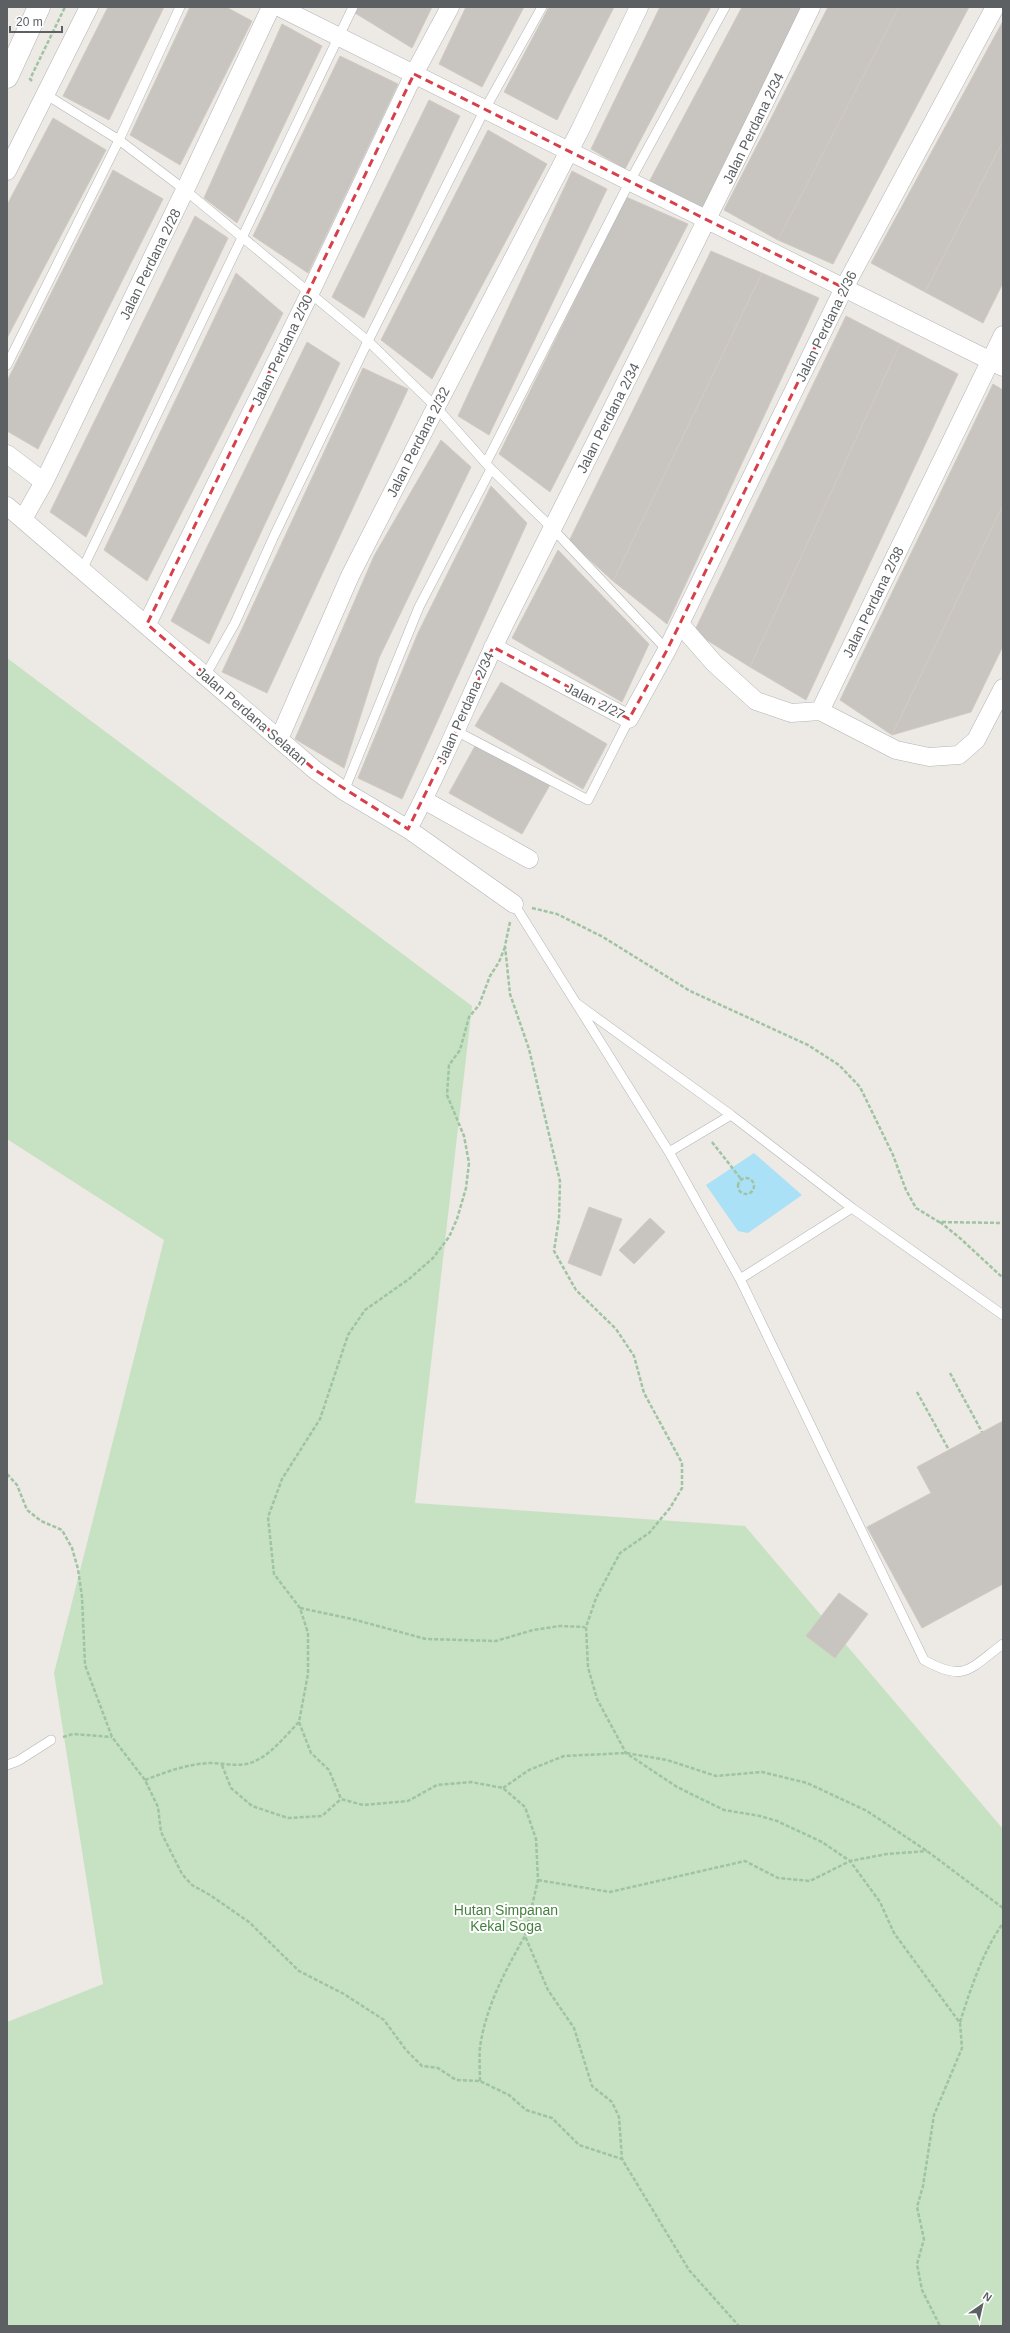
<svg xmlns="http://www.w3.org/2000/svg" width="1010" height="2333" viewBox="0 0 1010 2333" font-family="Arial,sans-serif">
<rect width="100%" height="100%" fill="#ede9e4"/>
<path fill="#c7e2c2" d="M7,658L472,1006L415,1503L745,1526L1003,1829V2326H7V2022L103,1984L54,1673L164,1240L7,1139Z"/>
<path fill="#aae1f6" d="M754,1153L802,1195L748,1233L738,1231L706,1185Z"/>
<path fill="#c8c4c0" stroke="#d1cac3" d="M108,7H164L109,120L63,96Z
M190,7H226L252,21L180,165L130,135Z
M358,7H432L412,48L355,13Z
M466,7H524L482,87L439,64Z
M549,7H614L557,120L504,92Z
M660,7H711L625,169L591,149Z
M742,7H805L703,209L648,184Z
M828,7H899L778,240L724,210Z
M899,7H969L833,264L778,240Z
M1003,21V141L925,292L871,263Z
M282,24L322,46L237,223L204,198Z
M340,56L398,84L308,273L253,236Z
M429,100L460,116L364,318L332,297Z
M53,118L106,150L7,338V205Z
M488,130L547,164L432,379L381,340Z
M1003,141V283L983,323L925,292Z
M113,170L163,199L38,449L7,431V381Z
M572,171L607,189L489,435L458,416Z
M626,197L688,224L550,492L499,454Z
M195,216L228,238L86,537L50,512Z
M711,251L762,273L613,581L569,541Z
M236,273L283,313L147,581L104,550Z
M762,273L819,298L667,624L613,581Z
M846,316L900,344L750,667L694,632Z
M307,342L340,363L209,644L171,621Z
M900,344L958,374L806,700L750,667Z
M363,368L408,389L267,693L222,672Z
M993,384L1003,390V505L892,735L840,700Z
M441,440L471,467L379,658L344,768L295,739L374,556Z
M491,486L527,523L402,799L358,778L418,633Z
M1003,505V646L971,712L892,735Z
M558,550L649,644L622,702L512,638Z
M501,682L607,744L583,789L475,726Z
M475,746L551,783L522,834L449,793Z
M589,1207L622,1219L601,1276L568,1263Z
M650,1218L665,1232L634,1264L619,1250Z
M1003,1421V1584L922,1628L867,1527L931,1493L917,1467Z
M839,1593L868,1614L835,1658L806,1636Z"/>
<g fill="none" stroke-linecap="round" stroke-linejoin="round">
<defs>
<path id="lane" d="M45,94L119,140L185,190L368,341L436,407L491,469L552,528L667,650
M7,365L119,140L180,7
M486,463L630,181L725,7
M82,570L353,7
M205,676L235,623L274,536L368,341L485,109L542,7
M456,731L588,800L629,719
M344,791L419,607L491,469
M514,904L576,1003L731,1115L852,1208L1003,1315
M576,1003L669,1152L740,1279L924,1660C965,1683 969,1669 1003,1644
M669,1152L731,1115
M740,1279L852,1208
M7,1765L18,1761L51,1740"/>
<path id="street" d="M279,7L1003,367
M7,171L89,7
M7,454L44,482
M7,506L315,770L344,791L408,829L514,904
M23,519L44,482L185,190L271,7
M147,624L310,293L414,74L450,7
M680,624L714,663L756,701L791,713L820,711L896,750L929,757L959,755L976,740L1003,688
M493,647L629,719L667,650L844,288L995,7
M820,711L1003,335
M279,739L350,576L436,407L580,130L639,7
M424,800L529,859
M408,829C446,759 474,684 510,613C611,411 713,210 811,7"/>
<path id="secondary" d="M7,77L39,7"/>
</defs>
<use href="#lane" stroke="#b1b4b7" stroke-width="10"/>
<use href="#street" stroke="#b1b4b7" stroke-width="19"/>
<use href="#secondary" stroke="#b0b4b7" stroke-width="23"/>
<path stroke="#9ec4a3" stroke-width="2.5" stroke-dasharray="4 2" stroke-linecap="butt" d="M32,81L30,79L65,7
M532,908L557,914L603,937L690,991L808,1045L839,1065L860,1087L893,1155L906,1190L916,1208L939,1222L1003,1223
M510,922L505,946L510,994L529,1049L560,1181L559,1218L554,1251L576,1290L616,1329L634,1356L644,1393L682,1463V1488L670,1508L649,1533L620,1553L596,1598L586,1627L588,1667L597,1699L626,1753L677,1787L724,1810L760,1816L777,1821L822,1842L850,1861L880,1902L894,1933L960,2023L962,2048L934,2115L923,2186L917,2207L924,2239L917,2264L922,2290L940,2326
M505,947L499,962L490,976L479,1005L469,1017L460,1050L449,1065L447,1095L464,1136L469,1163L466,1188L457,1219L449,1237L433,1258L409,1279L365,1310L348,1335L320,1419L282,1479L268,1517L274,1574L300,1608L308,1633V1674L299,1722L311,1753L329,1770L341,1799L363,1805L408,1801L437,1785L471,1782L503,1788L525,1807L536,1839L538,1880L525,1936L548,1990L574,2028L592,2086L612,2102L619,2117L622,2159L689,2270L739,2326
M712,1142L741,1179
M738 1186a8 8 0 1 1 16 0a8 8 0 1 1-16 0Z
M940,1222L961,1239L1003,1278
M950,1373L982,1432
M917,1392L949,1450
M7,1474L17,1485L27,1510L41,1521L62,1530L72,1548L78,1569L82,1597L85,1665L112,1737L145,1780L158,1807L161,1832L182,1874L192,1885L210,1895L249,1922L299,1971L344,1994L384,2020L406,2050L422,2066L438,2068L456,2080L480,2081L509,2095L526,2110L552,2118L579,2145L622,2159
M300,1608L352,1619L426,1639L496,1641L533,1630L560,1626L585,1627
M63,1737L73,1734L112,1737
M222,1765L231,1788L252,1806L288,1818L322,1816L341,1799
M145,1780C166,1772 187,1764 210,1763C227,1763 242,1769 259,1759C274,1751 287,1734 299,1722
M503,1788L529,1770L564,1756L626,1753L667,1760L716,1776L762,1772L807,1783L867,1811L927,1851L1003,1908
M538,1880L610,1892L745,1861L778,1878L810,1881L850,1861L887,1854L927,1851
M960,2022C971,1988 982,1953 1003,1923
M480,2081C480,2070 479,2058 480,2047C486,2006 505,1971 525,1936"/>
<use href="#lane" stroke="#fff" stroke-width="9"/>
<use href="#street" stroke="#fff" stroke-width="18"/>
<use href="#secondary" stroke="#fff" stroke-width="22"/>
</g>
<path fill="none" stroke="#d7404b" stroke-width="3" stroke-dasharray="8 5" stroke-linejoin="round" d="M414,74L844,288L667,650L629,719L493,647L456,731L408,829L315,770L147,624Z"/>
<g text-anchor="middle" stroke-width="4" stroke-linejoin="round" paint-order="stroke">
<g font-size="14" fill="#5c6062" stroke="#fff">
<text transform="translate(753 128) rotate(-64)" y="5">Jalan Perdana 2/34</text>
<text transform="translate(150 264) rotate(-64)" y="5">Jalan Perdana 2/28</text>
<text transform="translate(826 326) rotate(-64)" y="5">Jalan Perdana 2/36</text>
<text transform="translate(282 350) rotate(-64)" y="5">Jalan Perdana 2/30</text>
<text transform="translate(608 418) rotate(-63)" y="5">Jalan Perdana 2/34</text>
<text transform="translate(418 442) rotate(-63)" y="5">Jalan Perdana 2/32</text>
<text transform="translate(873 602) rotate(-64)" y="5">Jalan Perdana 2/38</text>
<text transform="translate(595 701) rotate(27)" y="5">Jalan 2/27</text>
<text transform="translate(465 708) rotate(-66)" y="5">Jalan Perdana 2/34</text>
<text transform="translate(252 716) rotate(41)" y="5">Jalan Perdana Selatan</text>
</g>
<g font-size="14" fill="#457f3e" stroke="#fff">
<text x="506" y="1915">Hutan Simpanan<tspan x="506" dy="16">Kekal Soga</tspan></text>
</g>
</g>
<rect width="1010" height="2333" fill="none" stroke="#5c6062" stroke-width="16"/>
<g transform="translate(982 2305) rotate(34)" stroke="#ffffff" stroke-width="3" paint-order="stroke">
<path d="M0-3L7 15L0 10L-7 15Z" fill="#5c6062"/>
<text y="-6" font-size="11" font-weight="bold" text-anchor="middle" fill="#5c6062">N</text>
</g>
<path d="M10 26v6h52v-6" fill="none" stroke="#5c6062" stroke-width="2"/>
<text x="16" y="26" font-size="12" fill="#5c6062" stroke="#ffffff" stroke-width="3" paint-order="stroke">20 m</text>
</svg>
